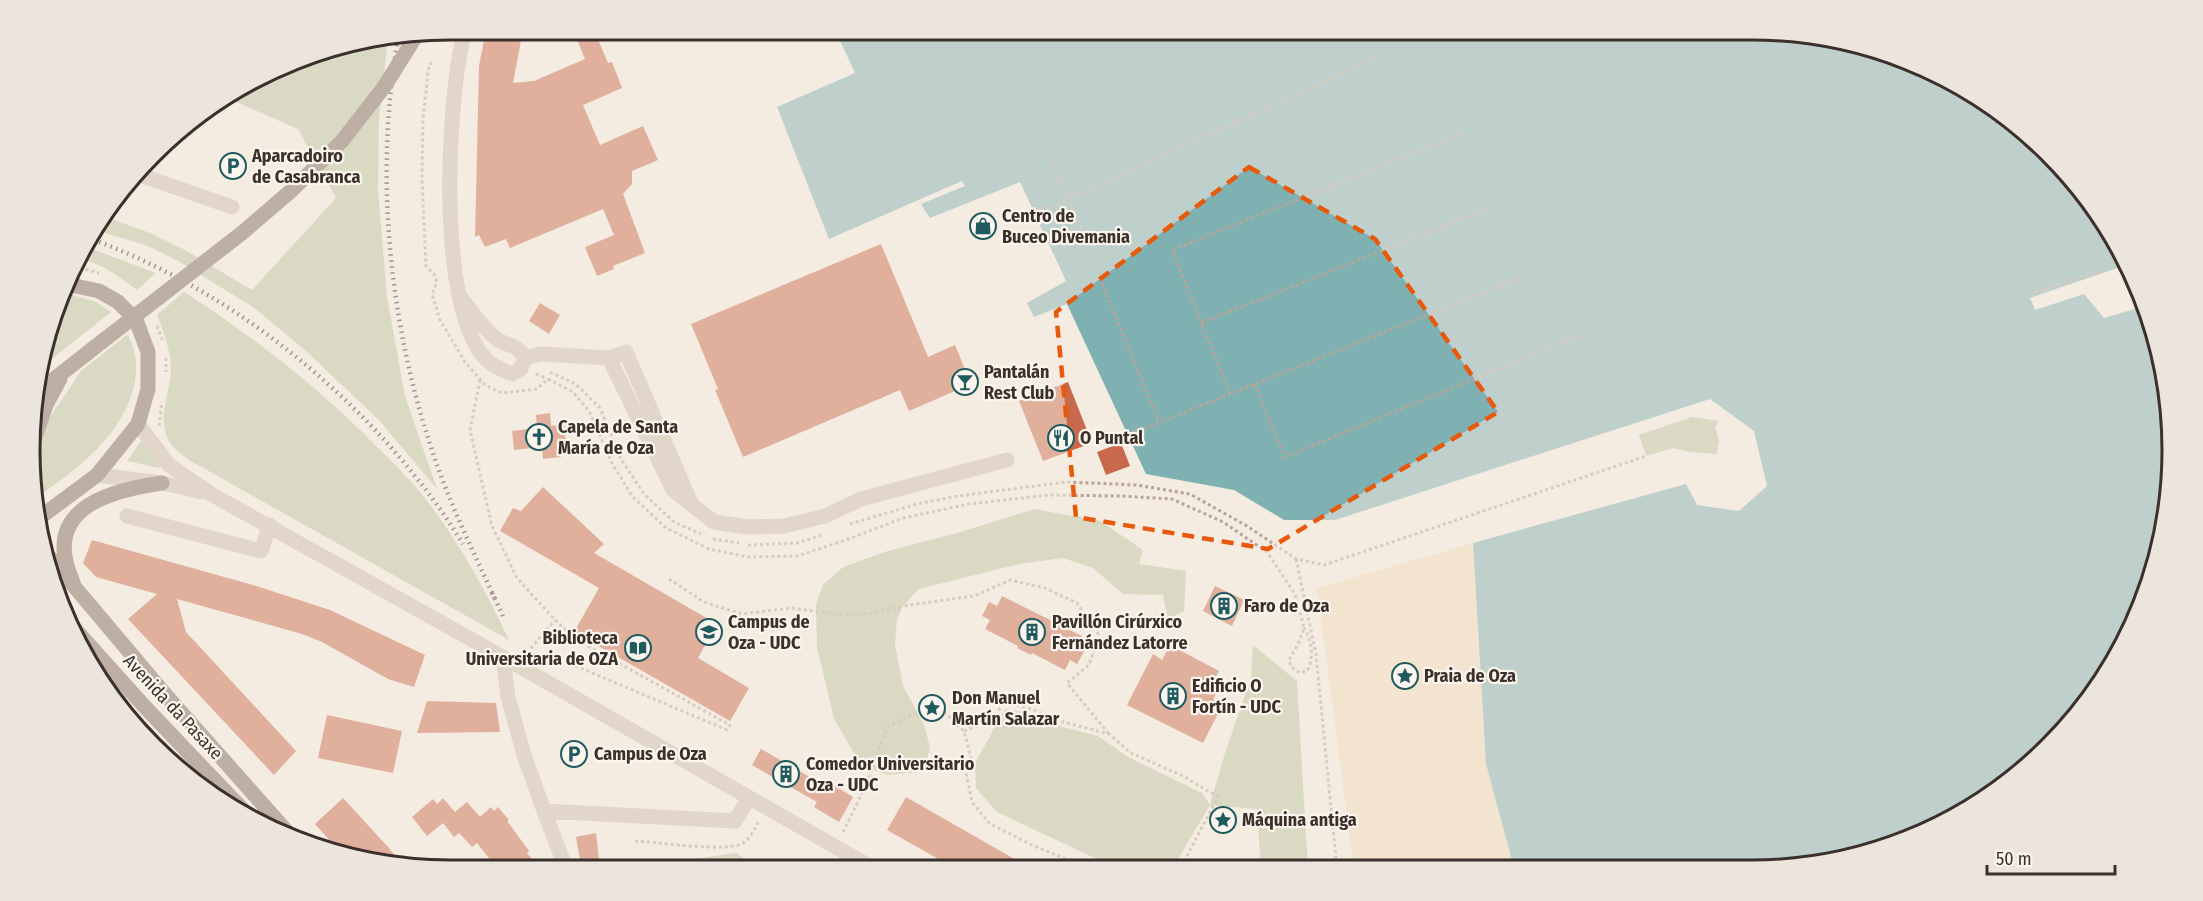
<svg xmlns="http://www.w3.org/2000/svg" width="2203" height="901" viewBox="0 0 2203 901" font-family="'Fira Sans Condensed',sans-serif">
<rect width="100%" height="100%" fill="#f4ebe1"/>
<path fill="#b8c4a0" d="M388,40L379,119L378,191L387,297L405,396L437,489L379,420L306,351L253,307L180,262L148,246L95,230L106,217L150,233L185,250L252,290L336,198L298,129L225,97L241,86L315,52Z
M84,246L156,273L137,290C119,277 101,262 78,259Z
M184,292C254,337 318,387 376,446C397,466 417,487 434,510C464,551 488,595 509,640L189,460C181,454 171,447 167,437C158,417 171,389 171,368C170,349 164,332 157,315Z
M69,294L96,302L111,312L53,358L41,366L52,315L62,295Z
M128,334C132,344 136,355 136,365C137,424 81,468 37,497L36,467L39,446L48,420L81,371Z
M1692,417L1719,421L1715,428L1719,440L1717,454L1690,452L1673,448L1646,456L1639,435Z
M141,441L161,463L159,468L127,461Z
M1034,509L1100,521L1143,550L1139,564L1186,571L1184,611L1168,619L1163,595L1123,594L1093,568L1063,558L1019,564L919,589L903,606L897,619L895,645L903,686L924,725L930,747L926,763L916,772L888,775L862,766L834,719L817,647L816,605L823,585L843,567L888,551L964,531Z
M1253,645L1297,681L1308,869H1261L1257,809L1210,805L1174,866L1169,869H1118L997,812L976,788L975,763L1005,709L1032,714L1063,727L1098,736L1128,757L1202,793L1210,805L1225,753L1251,678Z
M736,853L760,870H681L680,861Z"/>
<path fill="#efdcb8" d="M1473,543L1486,764L1514,868L1354,869L1317,588Z"/>
<path fill="#7fb0b2" d="M835,30H1752L1887,52L1962,86L2030,134L2086,194L2129,264L2030,298L2035,310L2084,294L2104,318L2145,306L2159,341L2172,423L2169,505L2151,585L2102,684L2029,767L1938,828L1808,867L1514,868L1486,764L1473,543L1686,484L1697,505L1739,511L1767,486L1754,431L1710,399L1335,520H1284L1234,490L1146,474L1067,304L1034,317L1027,303L1066,281L1020,182L930,218L921,204L965,186L962,181L829,239L777,107L855,73Z"/>
<path fill="#c8694b" d="M486,30H523L513,83L534,81L585,59L573,30H594L608,63L612,62L622,88L583,105L600,145L643,126L658,160L632,171V184L623,194L645,253L613,266L614,269L597,276L585,247L614,235L603,209L510,248L506,239L485,247L479,235L475,237L479,66Z
M881,244L928,357L955,345L971,384L909,411L900,390L743,457L715,390L718,389L691,324Z
M540,303L560,315L549,334L529,321Z
M1068,382L1092,443L1043,461L1019,401Z
M550,413L551,426L564,424L566,444H559L561,457L543,459L542,447L514,450L512,431L537,428L536,415Z
M1121,443L1130,466L1106,475L1097,452Z
M543,487L604,544L594,553L717,624L698,658L749,688L730,721L574,632L599,588L500,531L513,508L521,511Z
M92,540L253,585L330,610L425,655L414,687L388,679L322,642L302,634L177,599L186,632L296,751L274,775L128,619L157,594L96,577L83,563Z
M1215,586L1244,600L1232,626L1203,611Z
M1002,596L1082,636L1077,646L1085,650L1077,664L1070,660L1065,670L1032,653L1031,655L1017,648L1018,646L985,629L990,620L982,616L989,602L997,606Z
M1170,645L1219,671L1210,688L1217,692L1213,699L1223,704L1203,743L1127,705L1153,654L1162,660Z
M427,701L496,703L500,732L417,733Z
M327,715L402,731L393,773L318,758Z
M761,749L829,788L831,784L853,797L839,822L814,807L817,802L752,765Z
M906,797L1032,869L958,870L887,830Z
M343,798L388,847L401,863L341,853L315,824Z
M443,798L455,812L467,802L480,817L491,807L494,811L498,807L509,820L507,821L529,851L527,853L542,871H499L477,843L472,847L459,833L454,837L443,823L427,836L412,817L433,799L437,804Z
M596,833L600,867L582,871L576,837Z"/>
<g fill="none" stroke-linecap="round" stroke-linejoin="round">
<path stroke="#b9a596" stroke-width="3" stroke-dasharray="3 3" stroke-linecap="butt" d="M432,63L429,64L423,118L422,179L426,266L434,274L437,282L432,294L440,320L465,362L485,385L502,393L537,389L548,379L573,392L589,411L612,463L632,496L666,528L709,549L748,557L797,556L849,539L903,518L969,504L1050,495L1121,496L1172,499L1223,522L1267,552L1295,594L1304,628L1298,644L1289,660L1291,667L1300,673L1307,671C1314,660 1312,638 1304,628
M1053,165L1090,246
M1035,214L1376,58
M74,266L99,273
M1100,278L1159,422
M2035,292L2097,272L2098,275
M1201,323L1489,208
M157,326L163,342
M166,358V372
M550,372L576,384L600,408L621,459L644,494L674,522L701,534
M536,374L548,379
M480,380L470,430L492,526L517,578L555,620L577,640L730,725L727,730L557,658L551,668
M1254,384L1285,457L1583,334
M1230,394L1172,250L1463,133
M159,426L162,402
M1128,435L1522,277
M850,524L917,504L958,496L1066,482L1136,485L1190,494L1247,526L1296,559L1324,565L1646,456
M713,539L739,543
M748,545L798,543L821,535
M1296,559L1316,654L1337,869
M669,579L704,602L742,614L791,608L835,614H868L903,606L974,596L1010,580L1045,588L1077,603L1099,635L1089,665L1067,683L1109,734
M527,653L555,620
M964,731L993,720L1004,701L1034,710L1052,719L1109,734L1131,753L1183,776L1218,797L1180,869
M843,832L868,781L887,727L913,714L944,712L964,731L971,758L966,773L972,802L990,824L1034,846L1091,869
M635,841C656,842 728,853 743,843C751,837 755,829 759,820"/>
<path stroke="#cdbbac" stroke-width="15" d="M140,175L232,207
M459,295C470,310 480,324 494,337C506,347 516,342 525,358L521,369L512,374C503,370 492,366 485,358C436,304 447,98 465,30
M525,358L541,354L609,358L626,352L691,503
M609,358L673,490L714,522L748,527L784,526L825,516L861,499L1007,460
M138,424L169,465L211,494L503,657L876,870
M97,475L162,483L202,492
M127,516L261,551L270,525
M503,657L508,697L524,755L544,811L735,821L749,798
M544,811L567,871"/>
<path stroke="#7d675c" stroke-width="15" d="M34,395L95,347
M35,437L46,405L60,379
M38,519L97,475L138,424L148,389V352L136,320L118,302L99,291L66,284
M46,553L164,693L289,834
M73,582C40,510 106,491 162,483
M74,628L144,706L244,811"/>
<path stroke="#3b302b" stroke-width="4.5" stroke-dasharray="1.5 4.5" stroke-linecap="butt" d="M398,39C372,186 392,351 446,489C461,527 479,564 496,601
M88,238C236,290 381,410 463,544
M492,593L503,616"/>
<path stroke="#7d675c" stroke-width="15" d="M95,347L242,233L292,190L342,141L384,87L416,36"/>
</g>
<path d="M0 0H2203V901H0ZM1249,167L1375,239L1498,412L1268,549L1076,517L1056,312Z" fill="#f4ebe1" fill-opacity=".55" fill-rule="evenodd"/>
<path fill="none" stroke="#e8590c" stroke-width="4.5" stroke-dasharray="12 8" stroke-linejoin="round" d="M1249,167L1375,239L1498,412L1268,549L1076,517L1056,312Z"/>
<defs>
<symbol id="parking-ring" viewBox="-11 -11 22 22"><circle r="9.5" fill="#fbf5ee" stroke="#1f5a5e" stroke-width="1.5"/><path d="M-3.5-5.5H1a3.5 3.5 0 0 1 0 7H-1V5.5H-3.5ZM-1-3.4V-.6H.8a1.4 1.4 0 0 0 0-2.8Z" fill="#1f5a5e"/></symbol>
<symbol id="shop-ring" viewBox="-11 -11 22 22"><circle r="9.5" fill="#fbf5ee" stroke="#1f5a5e" stroke-width="1.5"/><path d="M-5-2.5h2.3a2.7 3.5 0 0 1 5.4 0H5L5.5 6h-11ZM-1.5-2.5h3a1.5 2.3 0 0 0-3 0Z" fill="#1f5a5e"/></symbol>
<symbol id="bar-ring" viewBox="-11 -11 22 22"><circle r="9.5" fill="#fbf5ee" stroke="#1f5a5e" stroke-width="1.5"/><path d="M-6-5H6L.8 .8V4.5H3.5V6h-7V4.5H-.8V.8Z" fill="#1f5a5e"/></symbol>
<symbol id="church-ring" viewBox="-11 -11 22 22"><circle r="9.5" fill="#fbf5ee" stroke="#1f5a5e" stroke-width="1.5"/><path d="M-1.2-6h2.4v3.5h3.3v2.4h-3.3V6h-2.4V-.1h-3.3v-2.4h3.3Z" fill="#1f5a5e"/></symbol>
<symbol id="restaurant-ring" viewBox="-11 -11 22 22"><circle r="9.5" fill="#fbf5ee" stroke="#1f5a5e" stroke-width="1.5"/><path d="M-5-6h1v4h1v-4h1v4h1v-4h1v5L-1.5 .5V6h-2V.5L-5-1ZM5-6V6H3V1.5H1.5Q1.5-4 5-6Z" fill="#1f5a5e"/></symbol>
<symbol id="building-ring" viewBox="-11 -11 22 22"><circle r="9.5" fill="#fbf5ee" stroke="#1f5a5e" stroke-width="1.5"/><path d="M-4-6H4V6H1V3H-1V6H-4ZM-2.5-4.3h1.7v1.8h-1.7ZM.8-4.3h1.7v1.8H.8ZM-2.5-1h1.7V.8h-1.7ZM.8-1h1.7V.8H.8Z" fill="#1f5a5e"/></symbol>
<symbol id="university-ring" viewBox="-11 -11 22 22"><circle r="9.5" fill="#fbf5ee" stroke="#1f5a5e" stroke-width="1.5"/><path d="M0-5L7-2L0 1L-7-2ZM-4 1L0 2.5L4 1V4Q0 6-4 4Z" fill="#1f5a5e"/></symbol>
<symbol id="library-ring" viewBox="-11 -11 22 22"><circle r="9.5" fill="#fbf5ee" stroke="#1f5a5e" stroke-width="1.5"/><path d="M-6-4Q-3-5.5-.7-3.5V5Q-3 3-6 4ZM6-4Q3-5.5 .7-3.5V5Q3 3 6 4Z" fill="#1f5a5e"/></symbol>
<symbol id="sight-ring" viewBox="-11 -11 22 22"><circle r="9.5" fill="#fbf5ee" stroke="#1f5a5e" stroke-width="1.5"/><path d="M0-6L1.8-2.2L6-1.7L2.9 1.2L3.7 5.4L0 3.3L-3.7 5.4L-2.9 1.2L-6-1.7L-1.8-2.2Z" fill="#1f5a5e"/></symbol>
</defs>
<g fill-rule="evenodd">
<use href="#parking-ring" x="218" y="151" width="30" height="30"/>
<use href="#shop-ring" x="968" y="211" width="30" height="30"/>
<use href="#bar-ring" x="950" y="367" width="30" height="30"/>
<use href="#church-ring" x="524" y="422" width="30" height="30"/>
<use href="#restaurant-ring" x="1046" y="423" width="30" height="30"/>
<use href="#building-ring" x="1209" y="591" width="30" height="30"/>
<use href="#university-ring" x="694" y="617" width="30" height="30"/>
<use href="#building-ring" x="1017" y="617" width="30" height="30"/>
<use href="#library-ring" x="623" y="633" width="30" height="30"/>
<use href="#sight-ring" x="1390" y="661" width="30" height="30"/>
<use href="#building-ring" x="1158" y="681" width="30" height="30"/>
<use href="#sight-ring" x="917" y="693" width="30" height="30"/>
<use href="#parking-ring" x="559" y="739" width="30" height="30"/>
<use href="#building-ring" x="771" y="759" width="30" height="30"/>
<use href="#sight-ring" x="1208" y="805" width="30" height="30"/>
</g>
<g text-anchor="middle" stroke-width="4.5" stroke-linejoin="round" paint-order="stroke">
<g font-size="18" font-weight="bold" fill="#3b302b" stroke="#fbf5ee" text-anchor="start">
<text x="252" y="162">Aparcadoiro<tspan x="252" dy="21">de Casabranca</tspan></text>
<text x="1002" y="222">Centro de<tspan x="1002" dy="21">Buceo Divemania</tspan></text>
<text x="984" y="378">Pantalán<tspan x="984" dy="21">Rest Club</tspan></text>
<text x="558" y="433">Capela de Santa<tspan x="558" dy="21">María de Oza</tspan></text>
<text x="1080" y="444">O Puntal</text>
<text x="1244" y="612">Faro de Oza</text>
<text x="728" y="628">Campus de<tspan x="728" dy="21">Oza - UDC</tspan></text>
<text x="1052" y="628">Pavillón Cirúrxico<tspan x="1052" dy="21">Fernández Latorre</tspan></text>
<text x="618" y="644" text-anchor="end">Biblioteca<tspan x="618" dy="21">Universitaria de OZA</tspan></text>
<text x="1424" y="682">Praia de Oza</text>
<text x="1192" y="692">Edificio O<tspan x="1192" dy="21">Fortín - UDC</tspan></text>
<text x="952" y="704">Don Manuel<tspan x="952" dy="21">Martín Salazar</tspan></text>
<text x="594" y="760">Campus de Oza</text>
<text x="806" y="770">Comedor Universitario<tspan x="806" dy="21">Oza - UDC</tspan></text>
<text x="1242" y="826">Máquina antiga</text>
</g>
<g font-size="18" fill="#3b302b" stroke="#fbf5ee">
<text transform="translate(173 707) rotate(47)" y="6">Avenida da Pasaxe</text>
</g>
</g>
<path d="M0 0H2203V901H0ZM450 40H1752A410 410 0 0 1 2162 450V450A410 410 0 0 1 1752 860H450A410 410 0 0 1 40 450V450A410 410 0 0 1 450 40Z" fill="#ece5de" fill-rule="evenodd"/>
<path fill="none" stroke="#3b302b" stroke-width="3" d="M450 40H1752A410 410 0 0 1 2162 450V450A410 410 0 0 1 1752 860H450A410 410 0 0 1 40 450V450A410 410 0 0 1 450 40Z"/>
<path d="M1987 865v9h128v-9" fill="none" stroke="#3b302b" stroke-width="3"/>
<text x="1996" y="865" font-size="18" fill="#3b302b" stroke="#fbf5ee" stroke-width="4.5" paint-order="stroke">50 m</text>
</svg>
